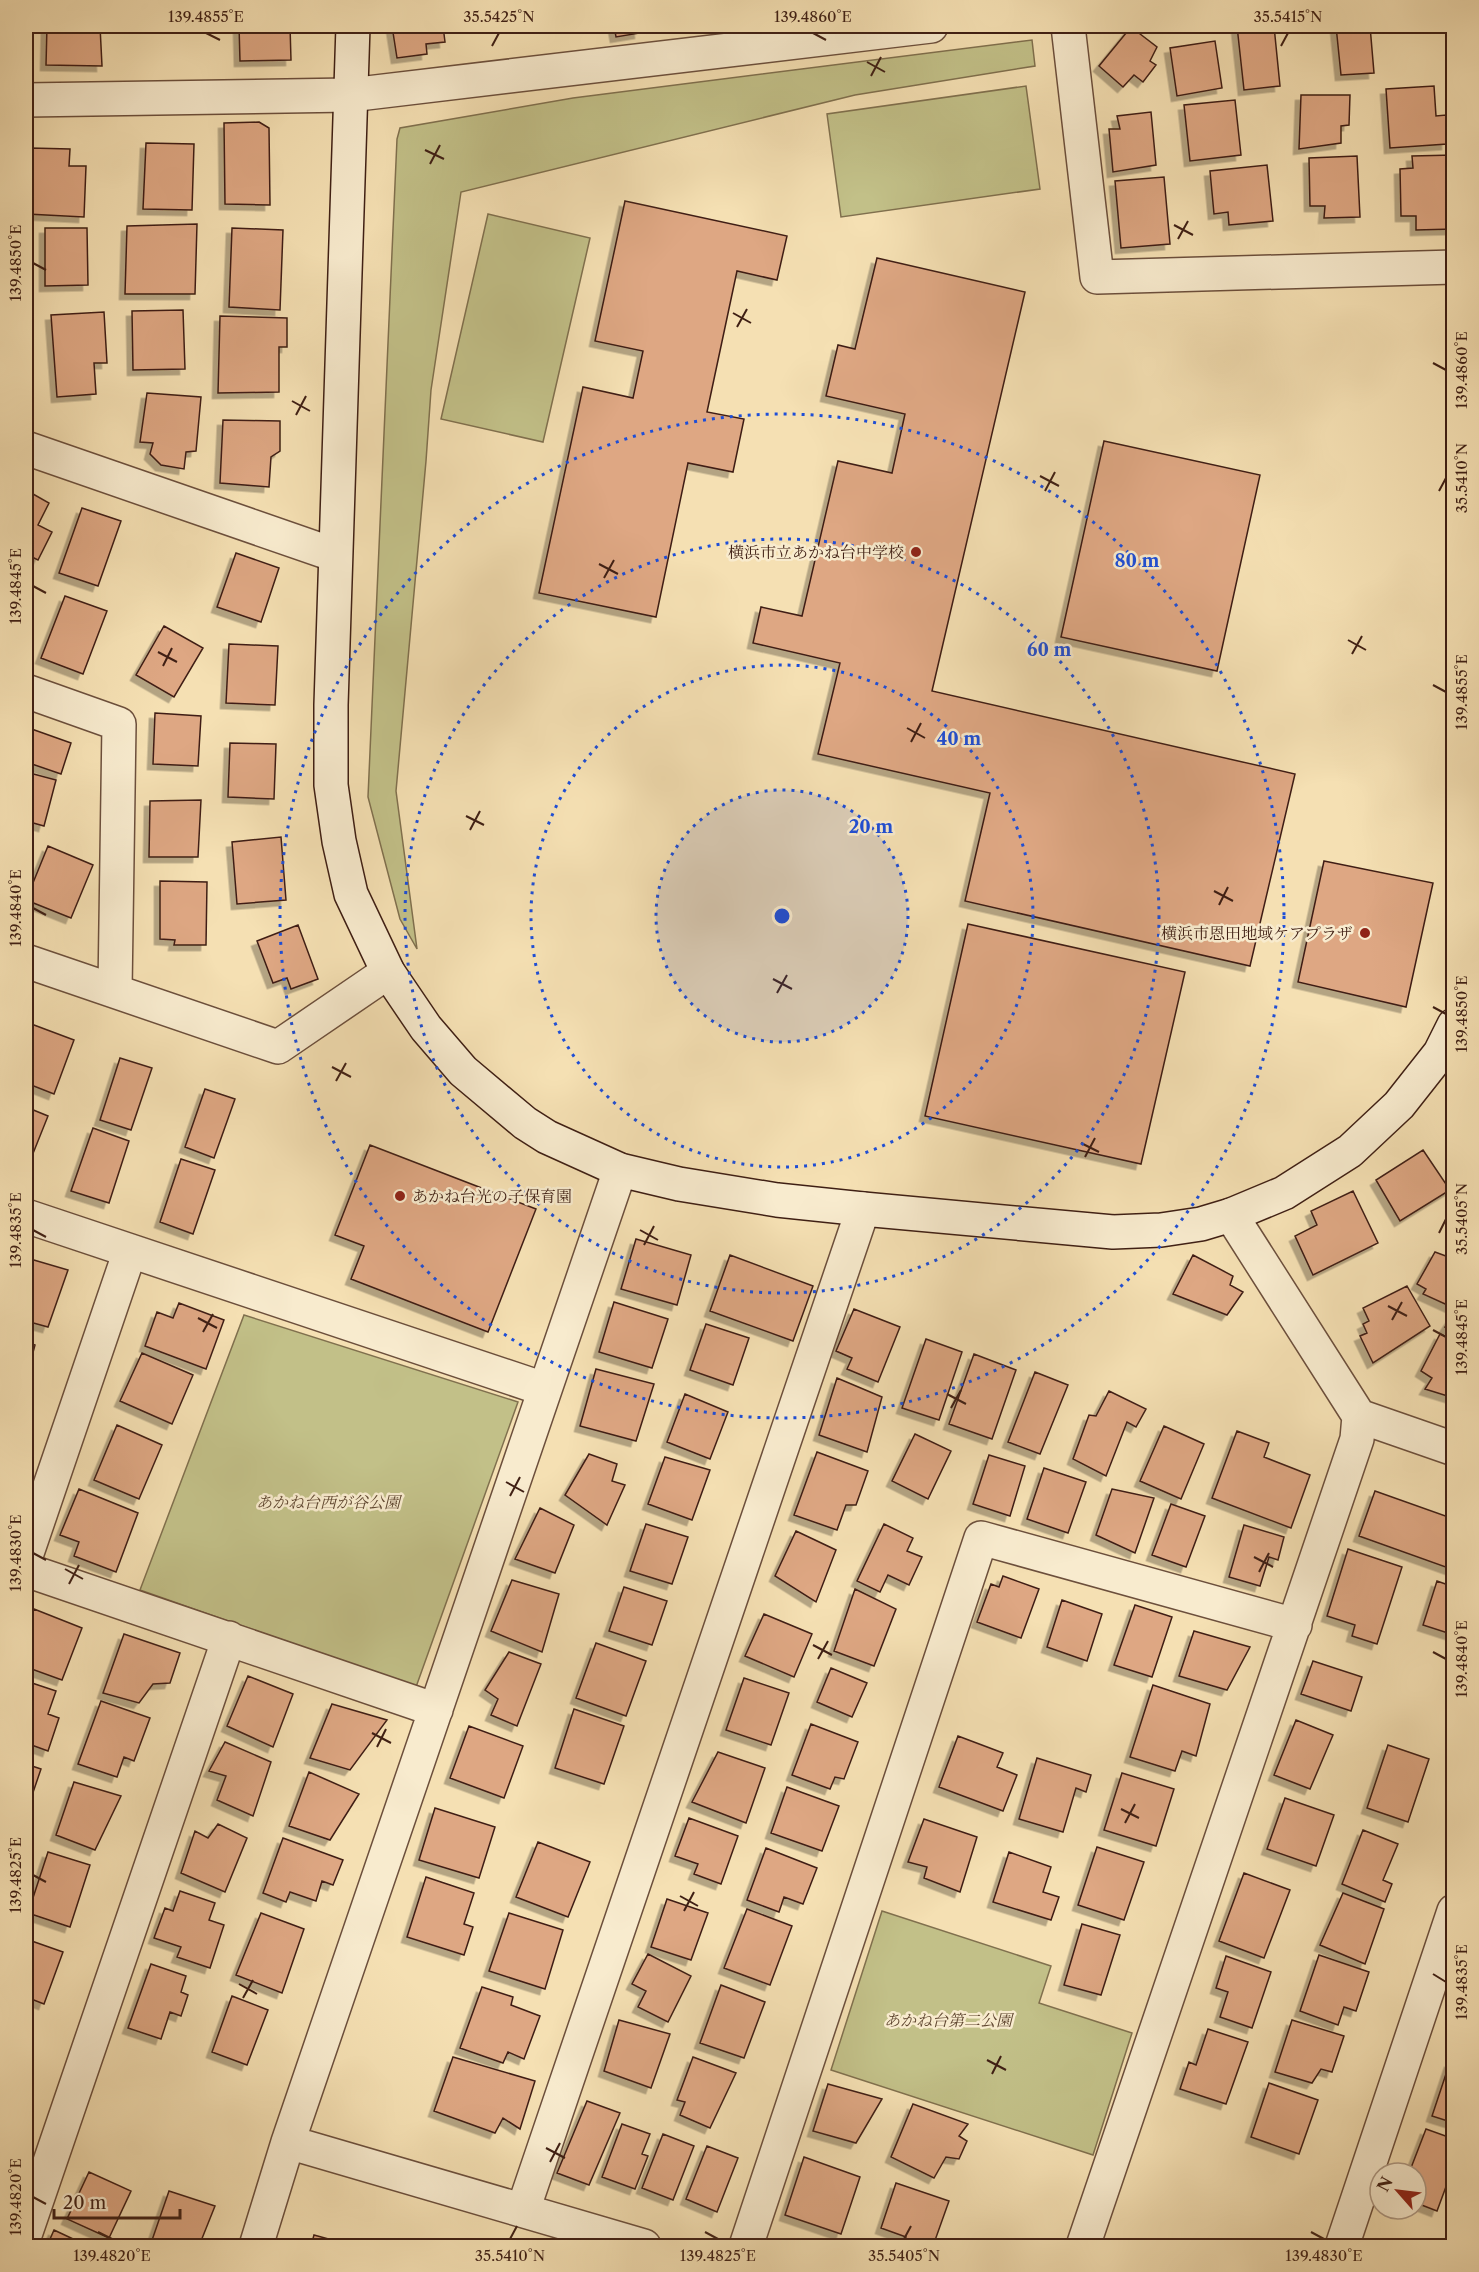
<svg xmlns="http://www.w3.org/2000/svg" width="1479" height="2272" viewBox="0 0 1479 2272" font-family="'Libre Caslon Text','Noto Serif JP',serif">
<defs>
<filter id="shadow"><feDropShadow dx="-5.5" dy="5.5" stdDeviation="0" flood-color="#0004"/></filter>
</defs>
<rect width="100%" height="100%" fill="#f5e0b3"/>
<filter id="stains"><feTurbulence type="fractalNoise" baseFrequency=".00333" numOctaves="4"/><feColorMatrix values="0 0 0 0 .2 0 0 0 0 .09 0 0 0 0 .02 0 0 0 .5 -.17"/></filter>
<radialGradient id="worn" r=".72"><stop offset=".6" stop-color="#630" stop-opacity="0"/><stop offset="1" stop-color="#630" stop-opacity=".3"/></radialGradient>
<path fill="#c2c088" stroke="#80704e" stroke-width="1.5" d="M1032,40L1035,66L855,95L461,192L431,390L426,461L396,791L417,949L400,919L368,797L397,139L400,128L573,98Z
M1026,86L1040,189L841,217L827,114Z
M488,214L590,238L543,442L441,419Z
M244,1315L518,1402L416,1687L140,1590Z
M882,1911L1051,1966L1039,2003L1132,2033L1093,2155L831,2070Z"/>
<path fill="#dea783" stroke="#3f1f14" stroke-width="1.5" filter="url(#shadow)" d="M47,26H100L102,66L46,65Z
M239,26H290L291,60L240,61Z
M392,26H443L445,42L426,44L427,54L397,58Z
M614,26H639L640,33L616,37Z
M1237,26H1274L1280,86L1244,90Z
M1336,26H1370L1374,73L1341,75Z
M1131,27L1157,47L1150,61L1156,65L1143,82L1134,75L1123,87L1099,66Z
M1215,41L1222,88L1177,96L1170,48Z
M1434,86L1436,116L1446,115L1447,144L1390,148L1386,89Z
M1301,95H1350L1349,125L1341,126V143L1299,149Z
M1235,100L1241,155L1190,161L1184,105Z
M1151,112L1156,165L1113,172L1109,129H1120L1117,116Z
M259,122L269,128L270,205L225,204L224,123Z
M146,143L194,144L192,210L143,209Z
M30,148L70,149L69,166H86L84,217L27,214Z
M1454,155V229L1416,230V216H1401L1400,169L1413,168L1412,156Z
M1357,156L1360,217L1324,218L1325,206H1310L1309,158Z
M1267,165L1273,221L1229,225L1228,212L1214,214L1210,171Z
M1164,177L1170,244L1121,248L1115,181Z
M625,201L787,236L777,280L737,271L707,412L744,419L733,472L688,463L656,617L539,593L583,387L633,398L643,351L595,341Z
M197,224L195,294H125L127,226Z
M45,228H87L88,285L45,286Z
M232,228L283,230L280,310L229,307Z
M877,258L1025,292L932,691L1295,774L1250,966L965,901L990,793L818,754L840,663L753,643L761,607L802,616L838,461L892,473L905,414L826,396L838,345L855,349Z
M183,310L185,369L133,370L132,311Z
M104,312L107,363H94L96,394L57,397L51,315Z
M220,316L287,318V347H279V392L218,393Z
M147,393L201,397L196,451L186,452L184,469L161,465L150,454L153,443L140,442Z
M223,420L280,421V451L271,457L269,487L220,483Z
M1104,441L1260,475L1217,671L1061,637Z
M26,490L49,503L38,525L52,532L38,560L26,554Z
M82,508L121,521L98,586L59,573Z
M236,553L279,568L261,622L217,607Z
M65,596L107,611L83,674L41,658Z
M164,626L203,648L174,697L136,675Z
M229,644L278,646L275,705L226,703Z
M155,713L201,716L198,766L153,764Z
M26,727L71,743L61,774L26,762Z
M230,743L276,744L274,799L228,797Z
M26,772L56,780L44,826L26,821Z
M201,800L198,857H149L150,801Z
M281,837L286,900L237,904L232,842Z
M48,846L93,865L71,918L26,900Z
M1324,861L1433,883L1406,1007L1298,982Z
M160,881L207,882L206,945H174L175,940L160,939Z
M968,924L1185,972L1141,1164L925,1116Z
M298,925L318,979L291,989L287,978L273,983L257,941Z
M26,1022L74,1040L54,1094L26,1083Z
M120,1058L152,1068L131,1130L100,1120Z
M205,1089L235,1099L214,1158L185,1147Z
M26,1107L48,1116L26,1171Z
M93,1128L129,1141L109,1203L71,1191Z
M370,1145L536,1209L488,1332L351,1279L364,1246L335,1235Z
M1423,1150L1450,1190L1400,1221L1376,1180Z
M181,1159L215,1170L193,1234L160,1222Z
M1353,1191L1378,1243L1313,1275L1295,1236L1317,1225L1311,1211Z
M636,1239L691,1255L677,1305L621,1289Z
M1435,1252L1454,1259V1308L1423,1294L1426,1289L1417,1284Z
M730,1255L813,1286L793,1341L710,1311Z
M1193,1255L1233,1276L1230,1285L1243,1292L1227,1315L1173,1294Z
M27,1258L68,1270L48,1327L26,1321Z
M1407,1286L1430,1326L1373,1363L1360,1336L1367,1333L1363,1324L1369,1321L1363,1308Z
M614,1302L668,1319L652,1368L599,1352Z
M179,1303L224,1320L206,1369L145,1346L157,1312L173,1318Z
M854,1309L900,1327L878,1382L847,1369L852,1358L836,1351Z
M1454,1314V1330L1445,1327Z
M706,1324L749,1338L733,1385L690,1370Z
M1440,1334L1454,1340V1398L1425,1389L1432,1378L1421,1371Z
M926,1339L962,1352L939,1420L902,1408Z
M26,1342L35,1345L26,1379Z
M142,1353L193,1375L172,1424L120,1401Z
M974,1354L1016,1370L992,1439L949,1424Z
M596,1369L654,1384L636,1441L580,1426Z
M1035,1372L1068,1385L1040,1454L1008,1442Z
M837,1378L882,1397L867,1452L819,1435Z
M1109,1391L1146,1409L1136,1427L1127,1422L1106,1476L1073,1459L1089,1415L1096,1416Z
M685,1394L728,1412L710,1459L667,1442Z
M117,1425L162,1445L139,1499L94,1480Z
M1164,1426L1204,1444L1181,1499L1140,1481Z
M1237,1431L1269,1443L1264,1457L1310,1475L1291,1528L1212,1498Z
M915,1434L951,1451L928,1499L892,1481Z
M817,1452L868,1471L856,1505H846L837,1530L794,1515Z
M589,1454L617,1464L612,1481L625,1485L607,1525L565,1495Z
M989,1455L1025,1466L1010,1516L973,1504Z
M665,1457L710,1470L692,1520L648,1504Z
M1044,1468L1086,1482L1068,1533L1027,1519Z
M79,1489L138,1513L116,1572L74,1556L79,1542L60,1535Z
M1112,1489L1154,1498L1135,1553L1096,1535Z
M1375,1491L1454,1519V1570L1359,1536Z
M1171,1504L1205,1516L1186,1567L1152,1555Z
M540,1508L574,1525L555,1573L515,1559Z
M646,1524L688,1537L672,1584L630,1571Z
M884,1524L913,1538L907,1551L922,1557L909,1585L888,1575L880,1592L857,1581Z
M1244,1525L1284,1537L1278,1560L1269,1557L1260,1586L1229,1577Z
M796,1531L836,1550L816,1602L775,1576Z
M1348,1549L1402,1567L1377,1644L1352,1636L1355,1625L1327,1616Z
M1003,1576L1039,1589L1021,1638L977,1622L991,1584L999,1587Z
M512,1580L559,1594L542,1652L491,1631Z
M1437,1581L1454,1587V1635L1423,1625Z
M624,1587L667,1601L652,1645L609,1631Z
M855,1589L896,1609L874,1666L834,1651Z
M1062,1600L1102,1614L1087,1661L1047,1647Z
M1135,1605L1172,1617L1152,1677L1114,1665Z
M34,1609L82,1628L62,1680L26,1667V1631Z
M764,1614L812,1634L794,1677L745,1656Z
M1194,1631L1250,1647L1227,1690L1179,1676Z
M124,1634L180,1653L170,1683L153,1684L139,1703L103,1693Z
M596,1643L646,1661L626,1716L576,1698Z
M509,1652L541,1664L517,1726L491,1715L498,1699L485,1690Z
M1313,1661L1362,1677L1351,1711L1301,1694Z
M831,1668L867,1683L852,1717L817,1702Z
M248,1676L293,1694L273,1747L227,1726Z
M744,1678L789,1693L771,1745L726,1730Z
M26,1681L56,1691L48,1714L59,1718L48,1751L26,1743Z
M1153,1685L1210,1704L1196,1756L1182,1751L1175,1771L1130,1757Z
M101,1701L150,1718L134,1761L124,1757L117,1777L78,1764Z
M332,1704L387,1720L350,1770L310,1758Z
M574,1709L624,1726L604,1784L555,1768Z
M1296,1720L1333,1735L1310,1789L1274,1775Z
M811,1724L858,1742L844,1779L835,1777L830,1789L792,1775Z
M469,1726L523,1746L504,1798L450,1778Z
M958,1736L1003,1753L997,1767L1017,1775L1003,1811L939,1787Z
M225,1742L271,1762L253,1816L217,1800L226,1776L209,1771Z
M1388,1745L1429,1759L1408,1822L1367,1808Z
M718,1752L765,1768L746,1823L692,1802Z
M1037,1758L1091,1775L1086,1792L1076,1788L1063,1832L1019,1819Z
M26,1764L41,1769L26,1813Z
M309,1772L359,1794L330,1840L289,1826Z
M1122,1773L1174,1789L1156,1846L1104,1830Z
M74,1782L121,1796L95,1850L56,1835Z
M787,1787L839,1806L822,1851L771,1833Z
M1285,1798L1334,1815L1316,1866L1267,1849Z
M435,1808L495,1827L479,1878L419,1860Z
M689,1818L738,1836L721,1884L694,1874L698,1864L675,1856Z
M924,1819L977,1837L960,1892L924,1878L927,1867L908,1862Z
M218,1824L247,1838L225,1892L181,1873L195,1831L208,1838Z
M1363,1830L1398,1844L1383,1880L1392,1884L1385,1902L1342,1884Z
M283,1838L343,1860L333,1885L322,1881L316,1901L290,1892L286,1902L263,1893Z
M538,1842L590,1862L568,1917L516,1897Z
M1097,1847L1144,1862L1124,1920L1078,1905Z
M766,1848L817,1868L803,1904L784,1897L779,1912L747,1900Z
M48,1852L90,1865L70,1927L28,1913Z
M1009,1852L1051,1867L1043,1892L1059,1897L1051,1920L993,1902Z
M1244,1873L1290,1890L1264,1958L1219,1941Z
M426,1877L474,1893L464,1924L473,1927L464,1955L407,1937Z
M180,1891L215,1903L209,1920L224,1925L210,1968L177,1957L181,1947L154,1938L165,1908L173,1911Z
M1343,1893L1384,1909L1365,1964L1320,1945Z
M667,1899L708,1913L691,1960L651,1947Z
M747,1909L792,1926L770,1985L724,1968Z
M261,1913L304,1929L282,1993L236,1975Z
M509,1913L563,1930L545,1989L489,1971Z
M1082,1924L1120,1935L1101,1995L1064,1985Z
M26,1939L63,1952L44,2004L26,1997Z
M648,1954L691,1976L668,2022L638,2007L646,1991L632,1984Z
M1319,1955L1369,1972L1356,2011L1344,2007L1338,2025L1300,2011Z
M1226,1956L1271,1972L1252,2028L1220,2017L1228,1992L1216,1988Z
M151,1964L186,1976L181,1992L188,1995L181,2016L170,2012L161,2039L128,2028Z
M721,1985L765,2002L744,2058L700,2043Z
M482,1987L513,1997L511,2005L540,2016L524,2059L508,2052L503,2063L460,2048Z
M232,1996L268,2010L247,2065L212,2052Z
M619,2020L670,2034L651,2088L604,2071Z
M1292,2020L1344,2036L1332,2072L1321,2069L1312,2083L1275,2072Z
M1208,2029L1248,2042L1226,2104L1180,2089L1189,2062L1196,2065Z
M453,2057L535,2081L520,2129L503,2118L495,2133L434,2111Z
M693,2057L736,2073L710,2128L680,2115L685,2102L677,2100Z
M1450,2062L1454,2063V2123L1432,2116Z
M1269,2083L1318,2100L1299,2154L1251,2137Z
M828,2084L882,2099L856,2143L813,2131Z
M587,2101L620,2113L589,2185L557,2173Z
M913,2104L968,2124L959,2136L967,2141L959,2159L946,2157L934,2178L891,2157Z
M622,2124L650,2134L642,2154L648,2156L635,2189L602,2177Z
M1426,2129L1454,2139V2165L1437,2211L1419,2204L1423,2191L1416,2189V2173H1409Z
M663,2134L694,2146L673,2200L642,2188Z
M707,2146L738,2158L717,2212L686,2199Z
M804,2157L860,2177L841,2234L785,2215Z
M89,2172L131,2191L109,2238L67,2219Z
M896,2183L949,2201L933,2246H903L906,2237L881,2228Z
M169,2191L215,2206L199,2246H150Z
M54,2230L88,2246H47Z
M314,2235L354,2246H311Z"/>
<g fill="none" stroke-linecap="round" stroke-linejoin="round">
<defs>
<path id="street" d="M1068,26L1097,277L1454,267
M26,100L350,95L931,26
M26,448L335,555
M26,691L119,724L115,990
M26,961L278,1047L388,972
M26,1216L544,1389
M1359,1416L1454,1449
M26,1556L130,1251
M26,1570L436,1710
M288,2142L644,2246
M523,2210L863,1209
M26,2232L229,1638
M256,2246L288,2142L620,1170
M746,2246L981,1538L1295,1625
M1083,2246L1357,1439L1359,1416L1231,1215
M1342,2246L1454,1911"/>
<path id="secondary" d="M353,26L331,705V785L339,841L351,894L388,972L426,1028L463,1071L525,1123L547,1137L620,1170L679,1184L777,1200L863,1209L1113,1232L1161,1230L1201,1224L1231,1215L1284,1193L1350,1151L1399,1105L1440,1053L1454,1025"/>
</defs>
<use href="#street" stroke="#6c4f3c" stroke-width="36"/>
<use href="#secondary" stroke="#3f1f14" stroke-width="36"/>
<use href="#street" stroke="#f8ebce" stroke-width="33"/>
<use href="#secondary" stroke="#f8ebce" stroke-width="33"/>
</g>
<path fill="none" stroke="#3f1f14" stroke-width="2" d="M206,33L220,40M813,33L826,40M492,46L499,33M1281,46L1288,33M867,62L885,72M871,76L881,57M425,150L444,159M430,164L440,145M1174,225L1193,235M1178,239L1188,221M33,263L46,270M733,313L751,323M737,327L747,309M1433,363L1446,370M292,401L310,411M296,415L306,396M1040,476L1059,486M1045,491L1055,472M1439,491L1446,478M599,564L618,574M604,578L614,560M33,586L46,593M1348,640L1366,650M158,652L177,662M1352,654L1362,636M163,666L172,648M1433,685L1446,692M907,728L925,738M911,742L921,723M466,816L484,825M470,830L480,811M1214,891L1233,901M1219,905L1228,887M33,908L46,915M773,979L792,989M777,993L787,975M1433,1007L1446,1014M332,1067L351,1077M336,1081L346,1063M1081,1143L1099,1152M1085,1157L1095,1138M33,1230L46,1237M640,1230L658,1240M1439,1233L1446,1219M644,1245L654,1226M1388,1306L1407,1316M198,1318L217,1328M1392,1320L1402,1302M1433,1330L1446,1337M203,1332L213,1314M947,1394L966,1404M951,1408L961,1390M506,1482L524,1492M510,1496L520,1477M33,1553L46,1560M1254,1557L1273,1567M65,1569L83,1579M1259,1572L1269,1553M69,1584L79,1565M813,1645L832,1655M1433,1652L1446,1659M818,1659L828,1641M372,1733L391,1743M377,1747L386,1729M1121,1809L1139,1818M1125,1823L1135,1804M33,1875L46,1882M680,1896L698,1906M684,1911L694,1892M1433,1974L1446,1982M239,1984L257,1994M243,1998L253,1980M987,2060L1006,2070M992,2074L1001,2056M546,2148L565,2158M550,2162L560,2143M33,2197L46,2204M98,2232L112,2239M705,2232L718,2239M1311,2232L1324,2239M510,2239L517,2226M904,2239L911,2226"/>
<circle cx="782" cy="916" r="126" fill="#1d4ed8" fill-opacity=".12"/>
<g fill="none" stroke="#1d4ed8" stroke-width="3" stroke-dasharray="3 6">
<circle cx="782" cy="916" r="126"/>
<circle cx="782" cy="916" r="251"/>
<circle cx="782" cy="916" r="377"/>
<circle cx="782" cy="916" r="502"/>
</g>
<g fill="#8f2418" stroke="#f8ebce" stroke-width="2">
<circle cx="916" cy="552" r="6"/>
<circle cx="1365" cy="933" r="6"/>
<circle cx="400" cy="1196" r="6"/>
</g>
<g text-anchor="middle" stroke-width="5" stroke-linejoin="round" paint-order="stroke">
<g font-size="16" fill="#3f1f14" stroke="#f8ebce" text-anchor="end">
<text x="904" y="558">横浜市立あかね台中学校</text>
<text x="1353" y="939">横浜市恩田地域ケアプラザ</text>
<text x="412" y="1202" text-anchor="start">あかね台光の子保育園</text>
</g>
<g font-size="16" font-style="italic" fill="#604731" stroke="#f8ebce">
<text x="328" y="1508">あかね台西が谷公園</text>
<text x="948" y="2026">あかね台第二公園</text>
</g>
</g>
<circle cx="782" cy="916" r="9" fill="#1d4ed8" stroke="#f8ebce" stroke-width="3"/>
<g font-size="18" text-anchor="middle" font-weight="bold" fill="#1d4ed8" stroke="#f8ebce" stroke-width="5" stroke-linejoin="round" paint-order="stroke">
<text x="1137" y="567">80 m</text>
<text x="1049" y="656">60 m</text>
<text x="959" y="745">40 m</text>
<text x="871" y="833">20 m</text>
</g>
<rect width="1479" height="2272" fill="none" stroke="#f5e0b3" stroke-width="66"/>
<g transform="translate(1398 2191) rotate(298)"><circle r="28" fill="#f8ebce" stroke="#ae9984" stroke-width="1.5"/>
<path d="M0-4.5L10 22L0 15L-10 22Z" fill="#8f2418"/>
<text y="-9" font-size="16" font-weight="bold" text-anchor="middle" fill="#3f1f14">N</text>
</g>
<path d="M54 2209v9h126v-9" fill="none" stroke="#3f1f14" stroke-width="3"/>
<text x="63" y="2209" font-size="18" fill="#3f1f14" stroke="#f8ebce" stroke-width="4.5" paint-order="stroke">20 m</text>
<rect x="33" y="33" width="1413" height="2206" fill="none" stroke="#3f1f14" stroke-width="2"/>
<g font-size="15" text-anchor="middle" fill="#3f1f14">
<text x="206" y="22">139.4855°E</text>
<text x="499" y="22">35.5425°N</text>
<text x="813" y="22">139.4860°E</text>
<text x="1288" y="22">35.5415°N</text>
<text transform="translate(16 263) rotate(-90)" y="5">139.4850°E</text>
<text transform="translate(1462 370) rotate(-90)" y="5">139.4860°E</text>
<text transform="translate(1462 478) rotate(-90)" y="5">35.5410°N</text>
<text transform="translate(16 586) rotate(-90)" y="5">139.4845°E</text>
<text transform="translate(1462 692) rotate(-90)" y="5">139.4855°E</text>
<text transform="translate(16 908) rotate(-90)" y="5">139.4840°E</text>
<text transform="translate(1462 1014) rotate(-90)" y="5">139.4850°E</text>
<text transform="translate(1462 1219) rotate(-90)" y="5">35.5405°N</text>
<text transform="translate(16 1230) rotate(-90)" y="5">139.4835°E</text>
<text transform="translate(1462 1337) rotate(-90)" y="5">139.4845°E</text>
<text transform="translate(16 1553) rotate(-90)" y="5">139.4830°E</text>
<text transform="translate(1462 1659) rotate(-90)" y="5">139.4840°E</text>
<text transform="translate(16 1875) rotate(-90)" y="5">139.4825°E</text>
<text transform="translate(1462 1982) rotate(-90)" y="5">139.4835°E</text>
<text transform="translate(16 2197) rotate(-90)" y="5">139.4820°E</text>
<text x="112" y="2261">139.4820°E</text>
<text x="510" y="2261">35.5410°N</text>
<text x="718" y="2261">139.4825°E</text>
<text x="904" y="2261">35.5405°N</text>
<text x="1324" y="2261">139.4830°E</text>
</g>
<rect width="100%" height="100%" filter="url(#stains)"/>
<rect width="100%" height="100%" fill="url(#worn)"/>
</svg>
